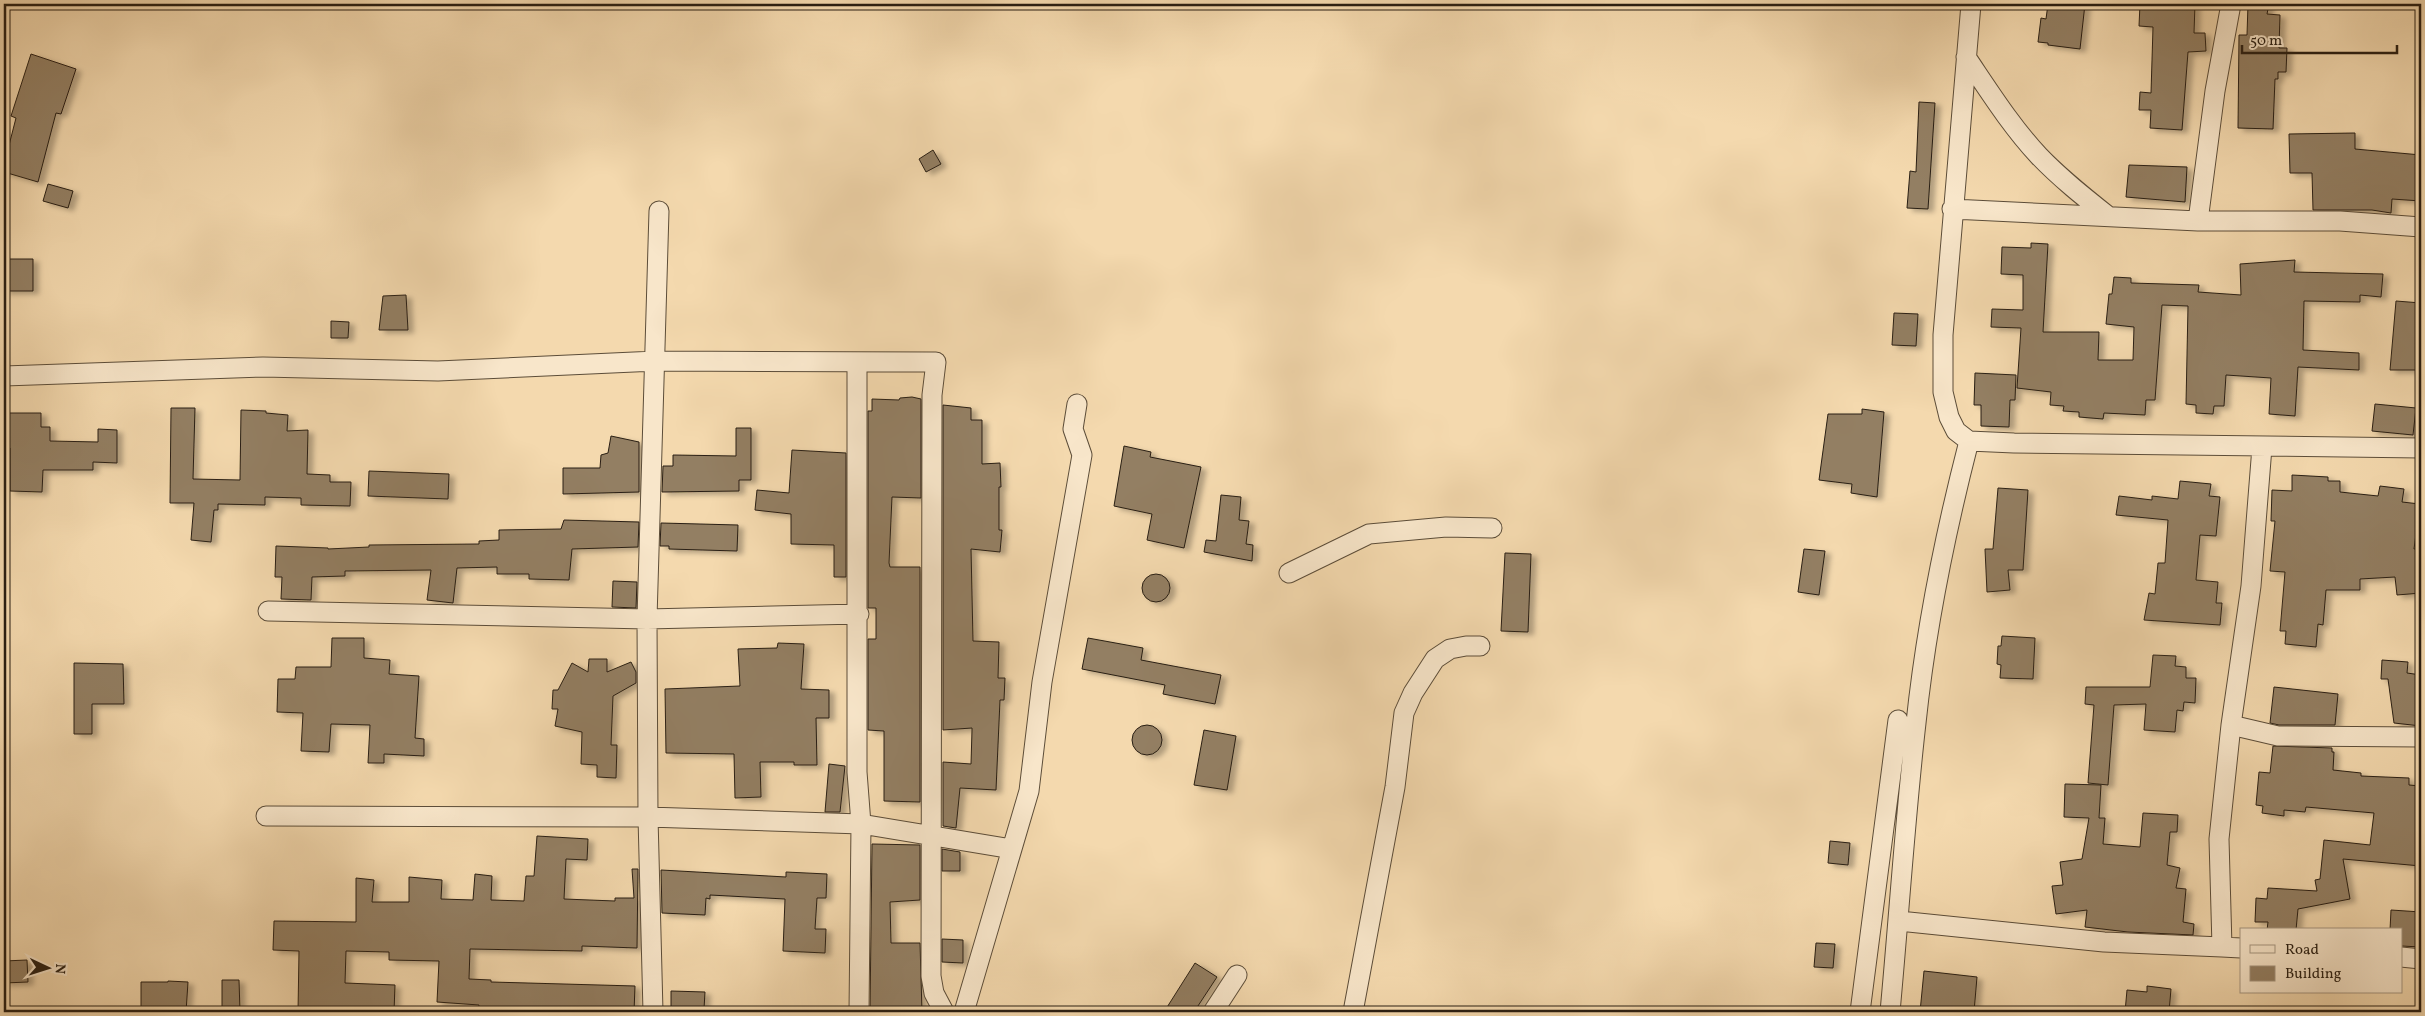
<svg xmlns="http://www.w3.org/2000/svg" width="2425" height="1016" viewBox="0 0 2425 1016" font-family="Vollkorn,serif">
<defs>
<filter id="shadow"><feDropShadow dx="5.5" dy="3" stdDeviation="2.5" flood-color="#0004"/></filter>
</defs>
<rect width="100%" height="100%" fill="#f4d9ae"/>
<filter id="stains"><feTurbulence type="fractalNoise" baseFrequency=".004" numOctaves="4"/><feColorMatrix values="0 0 0 0 .2 0 0 0 0 .09 0 0 0 0 .02 0 0 0 .5 -.17"/></filter>
<radialGradient id="worn" r=".72"><stop offset=".6" stop-color="#630" stop-opacity="0"/><stop offset="1" stop-color="#630" stop-opacity=".3"/></radialGradient>
<path fill="#937f63" stroke="#291e12" filter="url(#shadow)" d="M2048,4H2085L2080,49L2048,45V43L2038,42L2041,18L2046,19Z
M2140,4H2195L2194,33H2205L2206,51L2188,52L2182,130L2150,128L2151,110H2139L2140,92L2151,93L2153,27L2139,26Z
M2248,4H2269L2267,14L2280,15L2279,48H2287L2286,72H2278V79H2275L2273,129L2238,128L2239,35H2247Z
M31,54L76,69L61,114L56,113L38,182L4,172V152L7,153L16,118L11,116Z
M1919,102L1935,103L1928,209L1907,208L1910,171L1916,172Z
M2355,133V149L2421,155V201L2392,199L2391,213L2372,210H2313L2312,173H2290L2289,134Z
M933,150L941,164L926,172L919,159Z
M2129,165L2187,167L2185,202L2126,197Z
M48,184L73,191L68,208L43,201Z
M2031,243L2048,244L2043,332H2099L2098,360H2133L2134,327L2106,324L2109,294H2112L2114,277L2131,278V283L2199,285L2198,292L2241,295L2240,264L2295,260L2294,272L2383,274L2381,297L2360,295V302L2304,301L2303,350L2359,353V370L2298,367L2295,416L2269,414L2271,378L2226,375L2224,406H2214L2213,414L2196,413V405L2186,404L2188,306L2162,305L2155,400H2146L2145,415L2104,413L2103,419L2079,417V412L2063,411L2064,406L2050,405L2051,392L2017,388L2021,328L1991,327L1992,309L2023,310V275L2001,274L2002,247L2031,248Z
M4,259H33V291H4Z
M406,295L408,330H379L383,296Z
M2396,301L2421,303V370H2390Z
M1894,313L1918,314L1916,346L1892,345Z
M331,321L349,322L348,338H331Z
M1975,373L2016,375L2015,400H2010L2009,427L1981,426V405H1974Z
M912,397L921,399V498L892,497L889,563L890,567H920V802L884,801V731L868,730V639H876V608H868V411H872V399L899,400L900,398Z
M2375,404L2416,408L2413,435L2372,431Z
M943,405L971,408V420H982V464L1000,463L1001,487H999V530H1002L1000,552L971,549L973,641L999,642L998,678H1005L1004,700H1000L996,790L960,788L956,828L943,826V762L971,764L972,730V728L943,730Z
M171,408H195L193,479L240,480L241,410L266,411V413L288,415L287,431L308,430L307,474L330,475V482H351L350,506L301,505V498L265,497V505L218,504V510H214L211,542L191,540L194,503H170Z
M1862,409L1884,412L1877,497L1851,493L1852,484L1819,480L1828,414H1862Z
M4,413H41V427H50V441L98,442V429L117,430V463L93,462V470H43L42,492L10,491V448H4Z
M736,428H751V480H739V491L662,492L663,466H673V455L736,456Z
M611,436L639,442V492L563,494V468H600L601,455L608,453Z
M1124,446L1151,452L1150,457L1201,467L1184,548L1147,540L1152,514L1114,506Z
M792,450L846,453V577H834V545L791,544V514L755,510L757,490L789,493Z
M369,471L449,474L448,499L368,496Z
M2292,475L2328,477V481H2340V492L2378,496L2380,486L2404,489L2402,502L2420,504L2414,549L2421,548V593L2397,595L2395,577L2360,579V590H2326L2323,625L2318,624L2316,647L2285,644L2286,631H2280L2285,572L2270,571L2275,521H2271L2272,490L2292,491Z
M2180,481L2211,484L2209,496L2220,497L2216,536L2200,535L2196,580L2218,582L2216,603H2222L2220,625L2144,620L2149,593L2155,594L2158,563H2165L2168,520L2116,515L2119,496L2152,500V496L2178,499Z
M1998,488L2028,490L2023,570H2008L2010,590L1987,592L1985,549H1993Z
M1221,495L1241,497L1239,520L1249,521L1246,544L1253,545L1252,561L1204,552L1206,540L1216,541Z
M564,520L639,522L638,547L572,549L569,580L529,579V574H497V567L457,568L453,603L427,600L431,570L345,571V576L312,577L311,600L281,599L282,577H275L276,546L328,548V549L369,547V545L479,544V541L499,540V530L561,529Z
M661,523L738,525L737,551L669,549V546H660Z
M1804,549L1825,551L1819,595L1798,592Z
M1505,553L1531,554L1528,632L1501,631Z
M1142 588a14 14 0 1 1 28 0a14 14 0 1 1-28 0Z
M613,581L637,582L636,608L612,607Z
M2002,636L2035,638L2033,679L2000,678L2001,665L1997,664L1998,646H2001Z
M332,638H364V658L390,660L389,674L419,676L415,738L424,739V756L384,754V763H368L370,725L331,724L329,752L301,751L303,713L277,712L278,679H295L296,667H331Z
M1088,638L1143,648L1141,660L1221,675L1215,704L1163,694L1165,685L1082,669Z
M778,643L804,644L801,689L829,690V718H816L817,765H794V762H760L761,797L735,798L734,754L666,753L665,689L740,686L738,649L777,648Z
M2153,655L2176,656L2175,666L2186,667V678H2196L2195,703L2184,702L2183,711L2177,710L2175,732L2144,730L2146,704L2114,705L2108,785L2088,783L2094,705L2085,704L2086,687H2150Z
M589,659H607V672L631,662L636,672V683L613,696L611,745H617L616,778L597,777V765L581,764L582,732L555,726L558,709H552L553,690H558L572,663L588,672Z
M2382,660L2408,662L2407,673L2421,675V726L2394,723L2388,679H2381Z
M74,663L123,664L124,704H92V734H74Z
M2274,687L2338,694L2335,725H2279L2270,723Z
M1132 740a15 15 0 1 1 30 0a15 15 0 1 1-30 0Z
M1204,730L1236,736L1227,790L1194,785Z
M2273,746L2332,748V752H2334L2333,770L2361,773V776L2409,778V785L2421,786V866L2343,859L2350,899L2298,909L2296,930H2267L2268,922H2255L2256,898L2267,899L2268,888L2317,891L2315,880L2320,879L2324,840L2370,845L2374,813L2306,807L2305,812L2284,810V816L2262,813L2263,806L2256,805L2259,772L2270,773Z
M829,764L845,766L840,812H825Z
M2065,784L2101,785L2099,818H2105L2103,844L2140,847L2143,813L2178,815L2177,832H2170L2167,865L2180,868L2176,888L2186,889L2183,922L2194,924L2193,935L2128,932L2085,927L2087,910L2056,914L2052,886L2063,885L2060,862L2082,859L2089,818L2064,817Z
M537,836L588,839L587,860L566,859L564,899L615,901V898H634L632,869H638L637,948L582,946V951L470,949L469,979L491,980V982L635,986L634,1012H478L479,1005L437,1002L439,961L389,960V952L346,951L345,983L395,985L394,1012H298L299,951L273,950L274,921L356,922V878L374,880L372,902H409V877L442,880L441,899L473,900L475,874L492,876L491,900L524,901L526,876H534Z
M1830,841L1850,843L1848,865L1828,863Z
M872,844L920,845V900L890,902L891,943H920L922,1012H870Z
M942,849L960,852V871H942Z
M661,870L786,877V872L827,874L826,898H817L815,929H826L825,953L783,951L785,899L710,895V899L706,898L705,915L662,913Z
M2391,910L2421,912V947L2401,946V930H2390Z
M942,939L963,940V963L942,962Z
M1816,943L1835,944L1833,968L1814,967Z
M27,960L28,982L4,983V961Z
M1195,963L1217,977L1194,1012H1164Z
M1924,971L1977,977L1974,1012H1920Z
M222,980H239L240,1012H222Z
M168,981L188,982L186,1012H141V982H168Z
M2147,986L2171,989L2169,1012H2125L2127,990L2147,992Z
M671,991L705,992L704,1009L671,1008Z"/>
<g fill="none" stroke-linecap="round" stroke-linejoin="round">
<defs>
<path id="minor" d="M1971,4L1943,335V392L1949,417L1956,431L1969,441L2014,443L2421,448
M1966,57C1989,91 2011,126 2039,156C2060,178 2084,197 2108,216
M1952,209L2198,221H2340L2421,227
M2198,221L2215,91L2231,4
M857,363V772L861,824L859,1012
M4,376L263,367L438,371L656,361L936,362L932,395L931,976L934,993L944,1012
M1289,573L1369,534L1446,527L1492,528
M268,611L647,619L859,614
M2231,725L2278,736L2421,737
M266,816L648,817L861,824L1012,849
M1899,921L2104,942L2222,947L2219,839L2231,725L2251,586L2262,447
M2222,947L2241,948
M2401,957L2421,959
M653,1012L648,817L647,619L659,211
M964,1012L1029,791L1042,682L1082,455L1073,429L1077,404
M1213,1012L1237,975
M1353,1012L1395,787L1404,713L1413,693L1435,659L1450,649L1466,646H1480
M1860,1012L1898,720
M1890,1012C1899,916 1905,819 1916,723C1926,627 1945,534 1969,441"/>
</defs>
<use href="#minor" stroke="#5c4d39" stroke-width="21"/>
<use href="#minor" stroke="#f8e6ca" stroke-width="19"/>
</g>
<rect width="2425" height="1016" fill="none" stroke="#f4d9ae" stroke-width="20"/>
<rect x="5" y="5" width="2415" height="1006" fill="none" stroke="#291e12" stroke-width="2.5"/>
<rect x="10" y="10" width="2405" height="996" fill="none" stroke="#291e12"/>
<rect x="2240" y="928" width="162" height="65" fill="#f8e6ca" stroke="#a59680"/>
<rect x="2250" y="945" width="25" height="8" fill="#f8e6ca" stroke="#a59680"/>
<text x="2285" y="954" font-size="15" fill="#291e12">Road</text>
<rect x="2250" y="966" width="25" height="15" fill="#937f63" stroke="#a59680"/>
<text x="2285" y="978" font-size="15" fill="#291e12">Building</text>
<g transform="translate(48 968) rotate(94)" stroke="#f8e6ca" stroke-width="4" paint-order="stroke">
<path d="M0-4L9 19L0 12L-9 19Z" fill="#291e12"/>
<text y="-8" font-size="14" font-weight="bold" text-anchor="middle" fill="#291e12">N</text>
</g>
<path d="M2242 45v8h155v-8" fill="none" stroke="#291e12" stroke-width="2.5"/>
<text x="2250" y="45" font-size="15" fill="#291e12" stroke="#f8e6ca" stroke-width="4" paint-order="stroke">50 m</text>
<rect width="100%" height="100%" filter="url(#stains)"/>
<rect width="100%" height="100%" fill="url(#worn)"/>
</svg>
